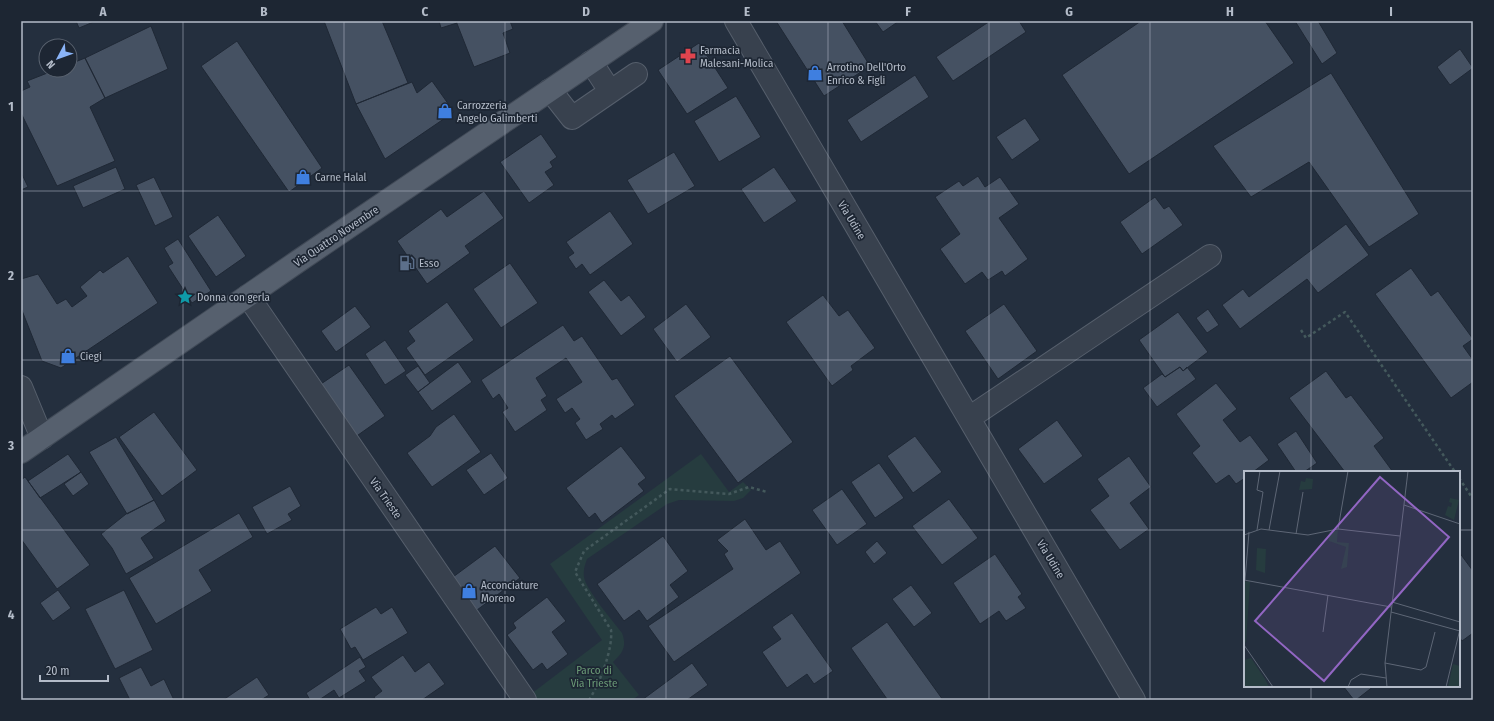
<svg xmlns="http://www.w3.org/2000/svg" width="1494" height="721" viewBox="0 0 1494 721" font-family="'Fira Sans Condensed',sans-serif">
<rect width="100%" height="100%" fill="#242f3e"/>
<path fill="#263c3f" d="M701,454L729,492L743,482L751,490L743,498L734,501L679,500L667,504L587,559C585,565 583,570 584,577C586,590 613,621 622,633C627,646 623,653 613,662L639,695L632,700H537L531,694L602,640L550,564Z"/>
<path fill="#455162" stroke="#1f2835" d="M76,21H96L79,28Z
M324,21H382L408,83L356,104Z
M439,21H456L457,23L441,28Z
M456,21H510L513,29L503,33L510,53L474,67Z
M776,21H842L870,66L824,96Z
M875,21H899L883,32Z
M990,21H1019L1026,32L953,81L936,57Z
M1141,21H1265L1294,63L1129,174L1062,75Z
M1295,21H1318L1337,53L1322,64Z
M151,26L168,69L105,98L85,58Z
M237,41L322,168L289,192L201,66Z
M699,43L728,88L687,114L658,70Z
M1460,49L1473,68L1450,85L1437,67Z
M85,58L105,98L90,107L115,161L57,186L21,113V91L30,87L27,81L55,70H70V64Z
M1331,73L1419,214L1369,247L1309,162L1251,197L1213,146Z
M915,75L929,97L861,142L847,120Z
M432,81L454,112L385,159L356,104L412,82L417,93Z
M736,96L761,137L719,162L694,121Z
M1025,118L1040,140L1012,160L996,137Z
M541,134L557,157L550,162L553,167L545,172L554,185L529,203L500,162Z
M674,152L695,186L648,214L627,180Z
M116,167L125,189L83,208L73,186Z
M774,167L797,201L764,223L741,189Z
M21,172L28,187L21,190Z
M978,176L985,187L1000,177L1019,204L999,218L1028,259L1005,276L1002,271L988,280L982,272L965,284L940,249L960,234L935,197L959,181L963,186Z
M154,177L173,217L155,226L136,185Z
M484,191L504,218L465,246L470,253L427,284L397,241L441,209L447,217Z
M1155,197L1164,209L1169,206L1183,225L1142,254L1120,222Z
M610,211L633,244L590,275L582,264L576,269L568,257L574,253L566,242Z
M218,215L246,256L216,277L188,236Z
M1346,224L1369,255L1318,293L1307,279L1240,329L1222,305L1243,289L1249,297Z
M178,239L211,291L192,303L168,266L173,263L164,248Z
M128,256L158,303L61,368L42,361L21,308V279L38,274L57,304L66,299L72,307L87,296L80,287L100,270L103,273Z
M510,263L538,303L501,328L473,289Z
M1411,268L1431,296L1438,291L1473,339L1463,346L1473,360V382L1451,398L1375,294Z
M604,280L621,301L629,295L646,317L621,336L588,292Z
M823,295L839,316L848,310L875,348L851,366L853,370L832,386L786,322Z
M447,302L474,340L425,375L406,348L415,341L408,331Z
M686,304L711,337L677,362L653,329Z
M1004,304L1037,351L998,379L965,331Z
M355,306L371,327L336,352L321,331Z
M1208,309L1219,325L1207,333L1196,318Z
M1178,312L1208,352L1183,371L1180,367L1165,377L1139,340Z
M563,325L574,341L582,336L612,380L617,378L635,405L615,419L612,415L600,424L603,429L586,440L575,423L580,419L572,408L565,413L556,399L582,382L566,358L536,378L547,396L541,400L547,410L515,432L502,412L508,408L499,394L493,399L481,380Z
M385,340L406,371L385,385L365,354Z
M730,356L793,442L738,483L674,396Z
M458,362L472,382L432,411L418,392Z
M349,365L385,416L351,440L315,388Z
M418,366L430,383L418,392L405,375Z
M1180,367L1183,371L1187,367L1196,379L1157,407L1143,388L1162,374L1165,377Z
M1326,371L1346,398L1351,395L1384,438L1374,446L1393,472H1345L1289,398Z
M1216,383L1237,409L1223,420L1240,442L1250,435L1269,460L1253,472H1245V478L1236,484L1229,475L1216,484L1192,453L1200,446L1176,414Z
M154,412L197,470L162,496L119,437Z
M454,414L481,452L432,487L407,453L430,436L436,427Z
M1057,420L1083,456L1044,484L1018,449Z
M1296,431L1317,463L1304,472H1296L1277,444Z
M915,436L942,472L913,493L887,456Z
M116,437L154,500L127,514L89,452Z
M621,446L646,478L638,484L644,491L602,523L595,513L589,518L566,488Z
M491,453L508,478L484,495L466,470Z
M68,454L81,472L40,498L28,481Z
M1129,456L1151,487L1130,503L1149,529L1120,550L1090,510L1109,496L1097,479Z
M879,463L904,498L875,518L851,482Z
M81,472L89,484L73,496L64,484Z
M25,477L90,565L57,589L21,539V480Z
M290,486L301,506L288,514L292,520L267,534L252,507Z
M842,489L867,524L837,545L812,510Z
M949,499L978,538L942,565L912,526Z
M154,500L166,521L141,538L154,558L126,574L112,548L101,534L126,514Z
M239,513L253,537L199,570L212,591L156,624L129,578Z
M745,519L766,550L780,541L801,573L674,662L648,626L733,569L724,554L728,551L717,540Z
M663,536L688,571L670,585L679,597L647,621L639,610L624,621L597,584Z
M877,541L887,553L874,564L865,552Z
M495,546L520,578L477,610L453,577Z
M1459,552L1473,571V633L1462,641L1459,637Z
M995,554L1022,594L1018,597L1026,608L1006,621L999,611L980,624L953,583Z
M911,585L932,613L914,627L892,599Z
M58,590L71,608L53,621L40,603Z
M124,590L153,650L115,669L85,609Z
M547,597L566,621L552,632L568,654L547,670L542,663L533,670L507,635L516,628L513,623Z
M376,607L381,614L392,607L408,633L363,660L355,647L351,649L340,629Z
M792,613L833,671L814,684L807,674L787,688L762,652L781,639L772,627Z
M887,622L943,700H886L887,699L851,648Z
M403,655L415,672L429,662L445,684L422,700H376L374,697L382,691L371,677Z
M360,657L366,667L359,671L366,681L339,698L334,690L319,700H310L306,693Z
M692,663L708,685L687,700H642Z
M141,667L151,686L164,679L174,700H130L119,678Z
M257,677L269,695L261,700H223Z
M1343,686H1374L1356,700H1354Z"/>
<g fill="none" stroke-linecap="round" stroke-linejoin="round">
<defs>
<path id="minor" d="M736,21L1134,700
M591,62L610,91
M550,90L572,118L636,74
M248,296L525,700
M21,387L42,438
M969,418L1210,256"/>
<path id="major" d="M21,452L297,262L652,21"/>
</defs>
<use href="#minor" stroke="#565f6c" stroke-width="24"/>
<use href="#major" stroke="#414a57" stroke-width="24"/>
<path stroke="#44595c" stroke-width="2.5" stroke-dasharray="3 3" stroke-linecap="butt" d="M1301,330L1306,338L1345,312L1455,472
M1459,478L1473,499
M589,700C600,683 613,649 611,630L575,572L584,551L670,489L729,494L749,487L767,492"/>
<use href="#minor" stroke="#38414e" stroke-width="22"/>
<use href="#major" stroke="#56606e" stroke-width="22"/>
</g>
<path fill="none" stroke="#b4bcc9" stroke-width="1" stroke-opacity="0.55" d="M183,21V700M344,21V700M505,21V700M666,21V700M828,21V700M989,21V700M1150,21V700M1311,21V472M21,191H1473M21,360H1473M21,530H1245M1459,530H1473M1311,686V700"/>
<defs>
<symbol id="pharmacy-bare" viewBox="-9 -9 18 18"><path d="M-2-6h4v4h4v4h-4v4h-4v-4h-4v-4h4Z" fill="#e0444e" stroke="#1d2633" stroke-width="2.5" paint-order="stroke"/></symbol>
<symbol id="shop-bare" viewBox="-9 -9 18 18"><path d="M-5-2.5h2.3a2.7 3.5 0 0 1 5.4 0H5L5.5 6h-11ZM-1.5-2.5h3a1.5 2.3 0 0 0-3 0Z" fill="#3f7fe0" stroke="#1d2633" stroke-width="2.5" paint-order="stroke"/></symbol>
<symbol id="fuel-bare" viewBox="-9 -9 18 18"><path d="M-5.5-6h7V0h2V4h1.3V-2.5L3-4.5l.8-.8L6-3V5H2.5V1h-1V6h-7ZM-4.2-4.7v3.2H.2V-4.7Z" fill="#5c6f8a" stroke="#1d2633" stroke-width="2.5" paint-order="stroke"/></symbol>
<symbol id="sight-bare" viewBox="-9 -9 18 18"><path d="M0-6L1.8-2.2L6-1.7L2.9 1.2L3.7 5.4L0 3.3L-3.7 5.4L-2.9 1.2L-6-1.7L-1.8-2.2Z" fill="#0f9aa8" stroke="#1d2633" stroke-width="2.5" paint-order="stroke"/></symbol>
</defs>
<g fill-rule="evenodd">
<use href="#pharmacy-bare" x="677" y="45" width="22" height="22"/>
<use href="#shop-bare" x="804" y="62" width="22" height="22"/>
<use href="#shop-bare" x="434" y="100" width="22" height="22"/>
<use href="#shop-bare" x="292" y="166" width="22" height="22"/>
<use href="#fuel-bare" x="396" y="252" width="22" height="22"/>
<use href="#sight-bare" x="174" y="286" width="22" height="22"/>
<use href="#shop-bare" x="57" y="345" width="22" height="22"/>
<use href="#shop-bare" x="458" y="580" width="22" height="22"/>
</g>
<g text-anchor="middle" stroke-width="3.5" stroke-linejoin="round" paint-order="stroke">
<g font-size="11" fill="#b4bcc9" stroke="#1d2633" text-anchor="start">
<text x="700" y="54">Farmacia<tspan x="700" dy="13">Malesani-Molica</tspan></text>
<text x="827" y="71">Arrotino Dell'Orto<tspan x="827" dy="13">Enrico &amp; Figli</tspan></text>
<text x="457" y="109">Carrozzeria<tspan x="457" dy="13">Angelo Galimberti</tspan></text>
<text x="315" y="181">Carne Halal</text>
<text x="419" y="267">Esso</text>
<text x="197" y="301">Donna con gerla</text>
<text x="80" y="360">Ciegi</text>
<text x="481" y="589">Acconciature<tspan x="481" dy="13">Moreno</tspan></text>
</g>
<g font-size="11" fill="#b4bcc9" stroke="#1d2633">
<text transform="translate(852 220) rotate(59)" y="4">Via Udine</text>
<text transform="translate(336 236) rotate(-34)" y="4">Via Quattro Novembre</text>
<text transform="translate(386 498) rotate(55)" y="4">Via Trieste</text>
<text transform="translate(1051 559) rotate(59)" y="4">Via Udine</text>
</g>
<g font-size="11" fill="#6b9a76" stroke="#1d2633">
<text x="594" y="674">Parco di<tspan x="594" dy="13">Via Trieste</tspan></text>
</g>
</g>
<g transform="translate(1244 471)">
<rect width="216" height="216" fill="#242f3e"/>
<path d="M62,7L69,8L68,18L55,19L57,10L61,11ZM206,27L215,29L210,49L201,44L204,35L207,36L208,32L205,31ZM94,59L93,71L105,72L103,96L97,98L102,76L85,70V61ZM13,77L22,78L21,102L12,99ZM0,110L6,111L2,172L0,169ZM7,187L21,208L25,216H0V189ZM209,193L216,195V216H204Z" fill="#263c3f"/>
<path fill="none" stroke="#5e6776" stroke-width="1" d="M160,34L216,53M94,58L104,0M13,59L19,21L13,19L16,0M25,59L36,0M52,63L59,21M0,64L17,58L64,64L94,58L156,65M0,109L147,136M1,109L5,61M148,131L216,151M147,141L216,160M79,161L84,124M0,174L29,216M141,192L177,199L182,196L191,161M104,216L107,209L117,203L142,207M143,216L141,192L164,0M202,216L216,158"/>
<path fill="#9266c3" fill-opacity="0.15" stroke="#9266c3" stroke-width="2" d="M136,6L205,66L80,210L11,150Z"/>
<rect width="216" height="216" fill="none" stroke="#b4bcc9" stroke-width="2"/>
</g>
<rect width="1494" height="721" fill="none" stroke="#1d2633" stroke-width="44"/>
<g transform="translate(58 58) rotate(229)"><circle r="19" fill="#1d2633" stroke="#59626f"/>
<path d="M0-3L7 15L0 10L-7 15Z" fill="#8ab4f8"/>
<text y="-6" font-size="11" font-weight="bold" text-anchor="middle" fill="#b4bcc9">N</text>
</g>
<path d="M40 675v6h68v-6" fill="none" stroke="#b4bcc9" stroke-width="2"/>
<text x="46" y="675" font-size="12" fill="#b4bcc9" stroke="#1d2633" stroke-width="3" paint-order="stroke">20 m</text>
<rect x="22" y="22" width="1450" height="677" fill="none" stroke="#b4bcc9" stroke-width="1.5"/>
<g font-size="13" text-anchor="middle" font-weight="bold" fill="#b4bcc9">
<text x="103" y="16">A</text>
<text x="264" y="16">B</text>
<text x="425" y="16">C</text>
<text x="586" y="16">D</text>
<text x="747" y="16">E</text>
<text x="908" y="16">F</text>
<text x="1069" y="16">G</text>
<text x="1230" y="16">H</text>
<text x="1391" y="16">I</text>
<text x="11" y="111">1</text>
<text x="11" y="280">2</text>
<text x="11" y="450">3</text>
<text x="11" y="619">4</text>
</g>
</svg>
